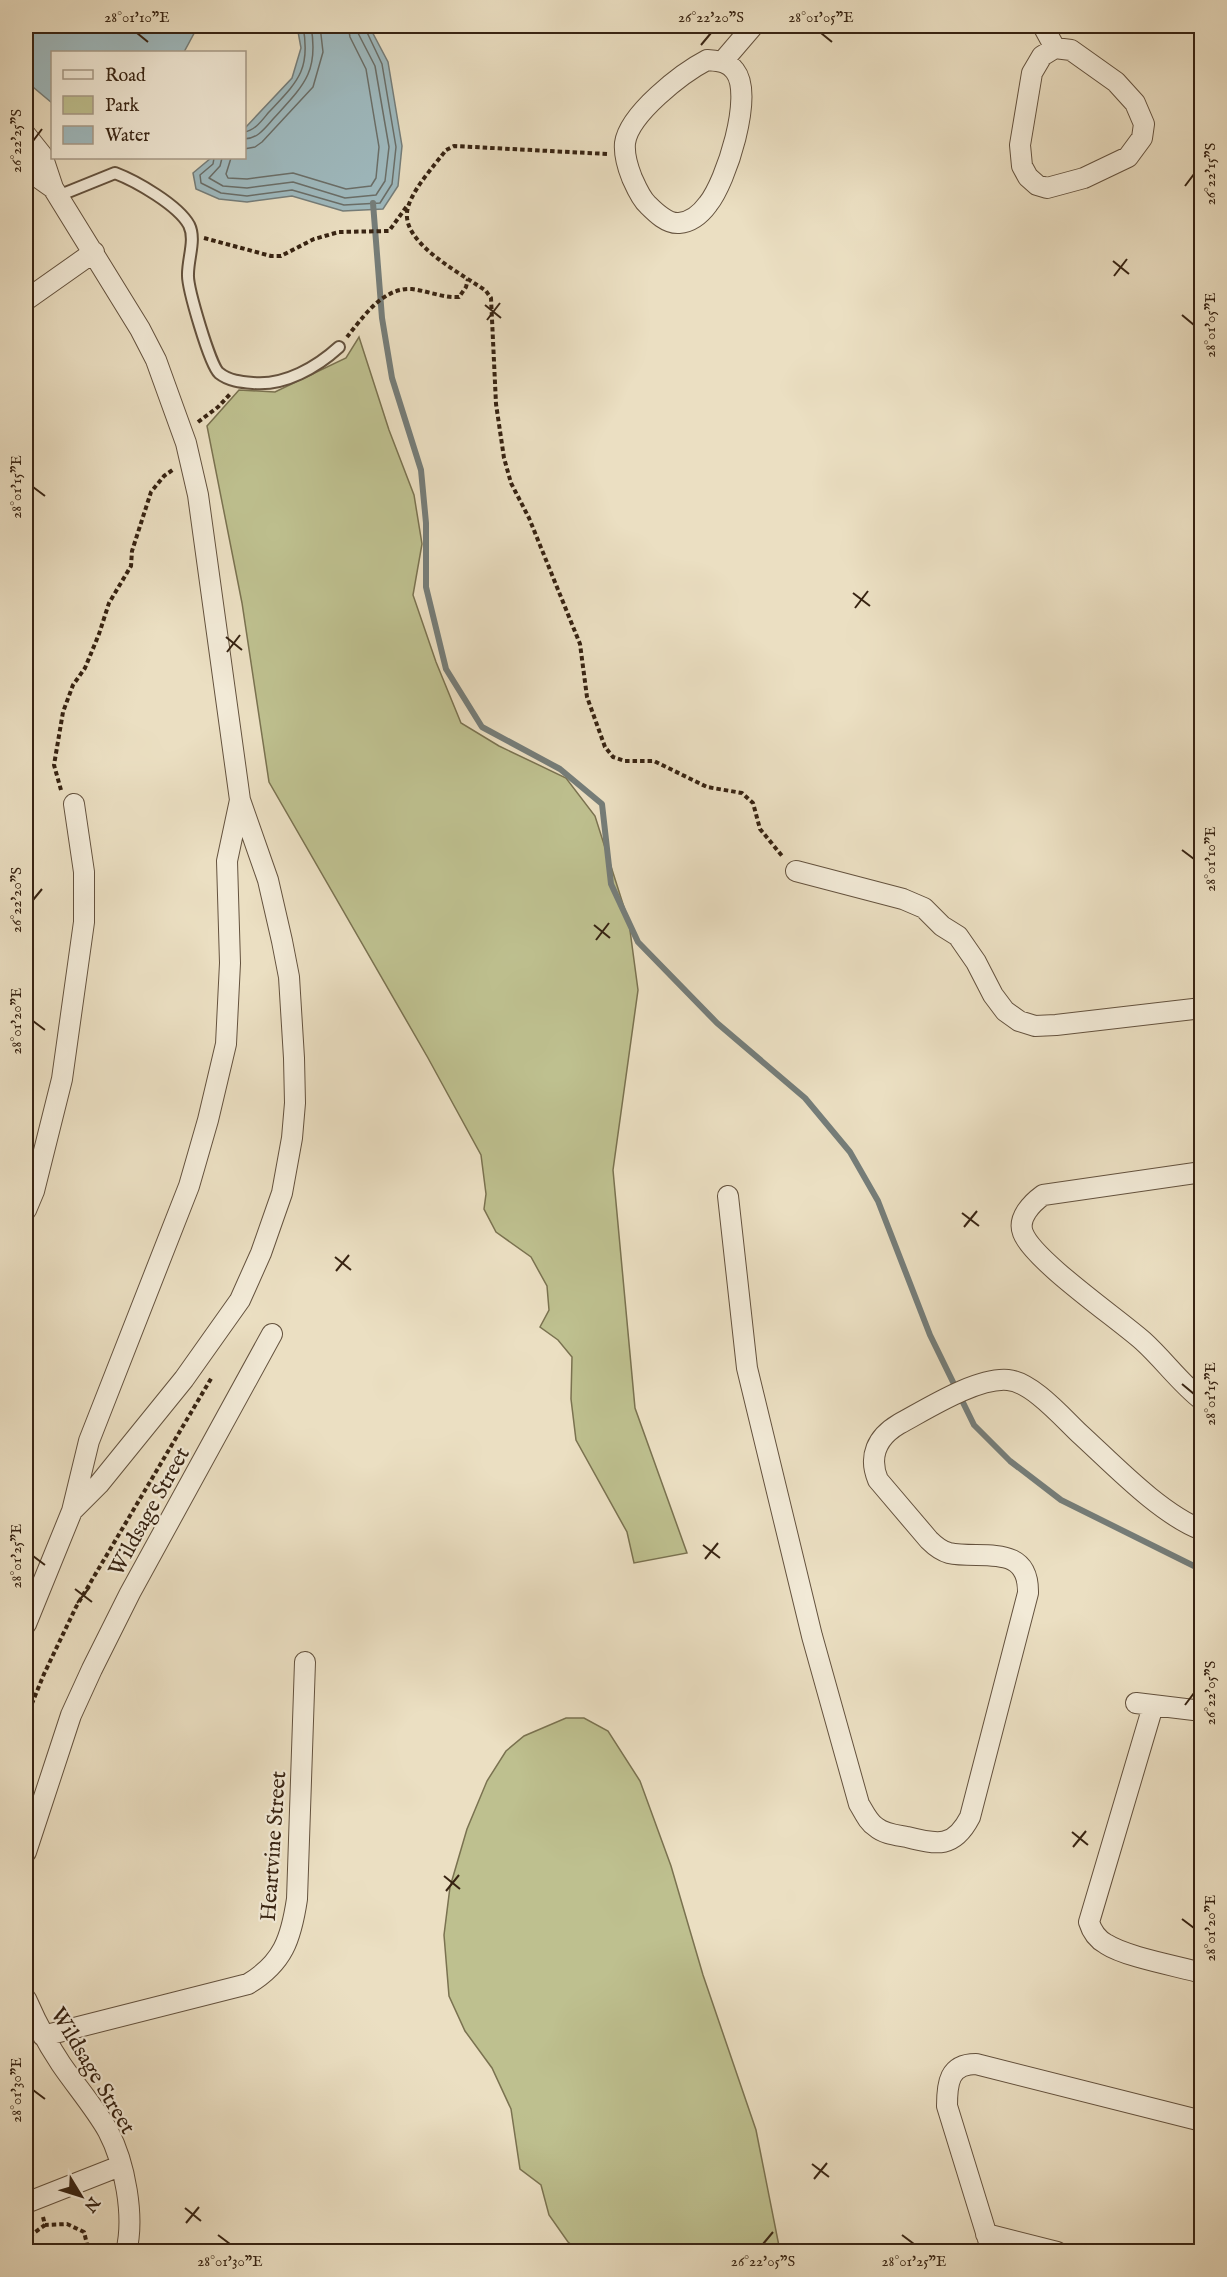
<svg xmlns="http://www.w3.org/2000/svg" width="1227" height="2277" viewBox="0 0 1227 2277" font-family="'IM FELL English',serif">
<rect width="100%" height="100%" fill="#ebdfc2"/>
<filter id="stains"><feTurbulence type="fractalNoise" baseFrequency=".00333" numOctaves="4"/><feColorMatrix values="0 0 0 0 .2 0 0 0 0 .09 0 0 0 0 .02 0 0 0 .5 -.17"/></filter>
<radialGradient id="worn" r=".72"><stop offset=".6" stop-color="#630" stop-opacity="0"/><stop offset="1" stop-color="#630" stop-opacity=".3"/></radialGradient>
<path fill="#bec08f" stroke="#7a7250" stroke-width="1.5" d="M359,337L389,430L414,495L422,544L413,595L436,662L461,723L499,746L566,778L595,816L629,923L638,990L613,1170L635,1408L687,1553L634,1563L627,1532L576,1440L571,1399L572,1357L558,1340L540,1327L549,1310L547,1286L531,1257L496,1232L484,1209L486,1194L481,1155L428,1058L269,782L242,603L207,426L239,390L275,392L346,358Z
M566,1718H584L608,1731L640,1781L671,1866L703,1975L756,2130L780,2251L581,2252L568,2242L549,2215L541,2185L520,2169L511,2109L492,2068L465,2031L449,1996L444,1935L450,1887L467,1829L487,1781L506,1751L524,1736Z"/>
<path fill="#9eb9be" stroke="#757d79" stroke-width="1.5" d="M34,26H198L184,52H52V103L33,87L26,68V34Z
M297,26H369L388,62L402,146L398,186L383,209L343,211L292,196L247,202L219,199L196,189L193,173L211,158H244L245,128L292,78L301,48Z"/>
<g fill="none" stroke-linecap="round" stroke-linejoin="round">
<path stroke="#6a6e68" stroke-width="1.5" d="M244,132C255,131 263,119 269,112C298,81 311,70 303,26
M244,139C258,139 266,127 274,118C304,85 319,72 311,26
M244,149L255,147L262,142L313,87L323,52L320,26
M214,158L213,164L200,175L201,183L221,193L247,196L292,190L344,205L380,203L392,184L396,147L382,64L364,26
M222,158L220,166L209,178L223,186L247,188L293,182L345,198L376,195L385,181L389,147L375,66L358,33L357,26
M231,158L226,174L228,178L247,179L293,173L346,189L371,186L376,178L379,147L366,69L350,37L348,26"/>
<path stroke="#757d79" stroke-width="6" d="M26,30L36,29L41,26
M373,203L382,318L392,378L421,470L426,523V587L446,669L482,727L560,769L602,804L611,884L638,942L717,1023L805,1098L850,1152L878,1201L930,1335L974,1425L1010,1461L1061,1500L1202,1570"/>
<defs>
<path id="service" d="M58,196L115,173C136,181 178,205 189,225C196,239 188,258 188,274C187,287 210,365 219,373C229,381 241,382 253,383C285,386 317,367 339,347"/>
<path id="minor" d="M1043,26L1055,48
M1055,48L1071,50L1116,82L1135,103L1144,124L1142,138L1128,157L1084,178L1047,188L1037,185L1028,177L1022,166L1020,145L1032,73L1042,56Z
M707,60C718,61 728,61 735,71C754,95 726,182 708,204C700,215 691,222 679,223C667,224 656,213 648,205C641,199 636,187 632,178C628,168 624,154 625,143C629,114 682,73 707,60Z
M723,61L753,26
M26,135L42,155L53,188L140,329L156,360L186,443L198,495L240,800L268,880L282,941L289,977L294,1058L295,1103L292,1138L282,1193L261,1253L240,1300L184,1379L99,1484L72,1511
M26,169L53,188
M26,300L94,252
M796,871L903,899L924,908L942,926L958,936L976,962L993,995L1005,1011L1019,1021L1035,1026L1056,1025L1202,1008
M1202,1172L1043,1195C1032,1203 1017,1218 1023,1233C1033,1260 1117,1318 1143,1341C1164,1360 1180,1383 1202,1400
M728,1196L747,1368L812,1636L859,1804C864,1812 868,1822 876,1827C884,1834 896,1835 907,1837C938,1845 954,1848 970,1817L1028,1593C1029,1542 980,1560 949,1553C941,1551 935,1546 929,1540L878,1480C868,1456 877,1437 899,1424C927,1409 977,1377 1008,1380C1032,1382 1063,1418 1080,1434C1113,1464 1160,1514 1202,1530
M26,1210L34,1191L62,1079L84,922V872L74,804
M26,1624L72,1511L89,1441L189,1186L208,1120L226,1044L230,963L227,861L240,800
M1136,1703L1202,1711
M1153,1706L1089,1922C1092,1932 1097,1939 1106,1944C1126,1957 1177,1966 1202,1973
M26,1852L71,1715L92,1669L130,1593L272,1334
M26,1999C36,2022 47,2043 61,2064C76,2086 95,2108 108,2131C125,2163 135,2217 126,2252
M43,2036L248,1984C283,1963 291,1939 297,1899L305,1662
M26,2203L120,2166
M986,2234L1057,2252
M992,2252L947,2106C947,2083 949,2064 976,2064L1202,2121"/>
</defs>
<use href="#service" stroke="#64523e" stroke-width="14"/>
<use href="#minor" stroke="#64523e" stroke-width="22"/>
<path stroke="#372312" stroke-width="4" stroke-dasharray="4.5 3" stroke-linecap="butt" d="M607,154L454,146L446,150C435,165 408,194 407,213C404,245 464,275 486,291L491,298L496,404L504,458L511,483L529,518L580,644L587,697L605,747L613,757L625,761H654L707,787L742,793L753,803L760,829L783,857
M204,238L271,256H281L314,239L339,232L389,231L407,206
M347,337C363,317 383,287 412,289C428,291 443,298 459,297L466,287L468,279
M198,422L218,407L231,393
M61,790L54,765L63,712L73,685L85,668L99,634L109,603L131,566L132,551L151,492L164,476L174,469
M26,1718L44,1674L76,1607L212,1377
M43,2217L45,2225L67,2224L84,2232L89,2252
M26,2243L31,2235L45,2225"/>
<use href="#service" stroke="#f2ead7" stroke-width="10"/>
<use href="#minor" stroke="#f2ead7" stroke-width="20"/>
</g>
<path fill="none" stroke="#372312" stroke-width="2" d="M137,33L148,42M821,33L832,42M701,45L711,33M33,141L42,129M1185,186L1194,174M1113,261L1129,274M1114,276L1127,259M485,305L501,318M1182,315L1194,325M487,320L500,303M33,487L45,496M853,593L870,606M855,608L868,591M226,637L242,650M227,652L240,635M1182,850L1194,859M33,900L42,889M594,925L610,938M596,940L609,923M33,1021L45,1030M962,1213L979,1226M964,1227L977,1211M335,1257L351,1270M336,1271L349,1255M1182,1384L1194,1394M703,1545L720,1558M33,1556L45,1565M705,1559L718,1543M75,1589L92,1602M77,1603L90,1587M1185,1705L1194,1693M1072,1832L1088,1845M1073,1847L1086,1831M444,1876L460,1889M446,1891L459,1875M1182,1919L1194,1928M33,2090L45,2099M812,2164L829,2177M814,2179L827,2163M185,2208L201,2221M186,2223L199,2207M218,2235L230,2244M902,2235L914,2244M763,2244L773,2232"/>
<g text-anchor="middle" stroke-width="4.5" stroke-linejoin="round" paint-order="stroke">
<g font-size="22" fill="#372312" stroke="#f2ead7">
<text transform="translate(148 1511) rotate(-61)" y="8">Wildsage Street</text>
<text transform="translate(272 1846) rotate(-86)" y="8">Heartvine Street</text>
<text transform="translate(94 2070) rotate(59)" y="8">Wildsage Street</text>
</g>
</g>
<rect width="1227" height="2277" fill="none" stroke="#ebdfc2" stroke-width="66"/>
<rect x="51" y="51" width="195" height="108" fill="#f2ead7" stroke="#a79a88" stroke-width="1.5"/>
<rect x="63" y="70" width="30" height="9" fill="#f2ead7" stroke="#a79a88" stroke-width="1.5"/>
<text x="105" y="81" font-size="18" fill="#372312">Road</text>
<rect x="63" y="96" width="30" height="18" fill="#bec08f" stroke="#a79a88" stroke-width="1.5"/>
<text x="105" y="111" font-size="18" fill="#372312">Park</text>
<rect x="63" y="126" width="30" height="18" fill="#9eb9be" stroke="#a79a88" stroke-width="1.5"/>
<text x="105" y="141" font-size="18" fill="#372312">Water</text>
<g transform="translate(81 2196) rotate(128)" stroke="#f2ead7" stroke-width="4.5" paint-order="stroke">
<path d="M0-4.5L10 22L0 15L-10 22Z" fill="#372312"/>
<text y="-9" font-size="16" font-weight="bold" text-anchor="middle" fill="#372312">N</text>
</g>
<rect x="33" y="33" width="1161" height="2211" fill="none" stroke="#372312" stroke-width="2"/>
<g font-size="15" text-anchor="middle" fill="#372312">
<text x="137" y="22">28°01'10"E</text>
<text x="711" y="22">26°22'20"S</text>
<text x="821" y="22">28°01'05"E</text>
<text transform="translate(16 141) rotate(-90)" y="5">26°22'25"S</text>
<text transform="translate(1210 174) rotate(-90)" y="5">26°22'15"S</text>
<text transform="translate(1210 325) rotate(-90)" y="5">28°01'05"E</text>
<text transform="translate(16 487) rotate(-90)" y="5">28°01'15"E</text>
<text transform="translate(1210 859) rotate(-90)" y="5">28°01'10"E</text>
<text transform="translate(16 900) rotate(-90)" y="5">26°22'20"S</text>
<text transform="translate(16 1021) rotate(-90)" y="5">28°01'20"E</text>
<text transform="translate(1210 1394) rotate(-90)" y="5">28°01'15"E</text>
<text transform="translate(16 1556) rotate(-90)" y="5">28°01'25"E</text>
<text transform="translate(1210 1693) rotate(-90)" y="5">26°22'05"S</text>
<text transform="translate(1210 1928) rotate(-90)" y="5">28°01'20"E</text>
<text transform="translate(16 2090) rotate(-90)" y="5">28°01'30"E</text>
<text x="230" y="2266">28°01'30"E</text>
<text x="763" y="2266">26°22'05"S</text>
<text x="914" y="2266">28°01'25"E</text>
</g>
<rect width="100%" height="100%" filter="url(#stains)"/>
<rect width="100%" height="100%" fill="url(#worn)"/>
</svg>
